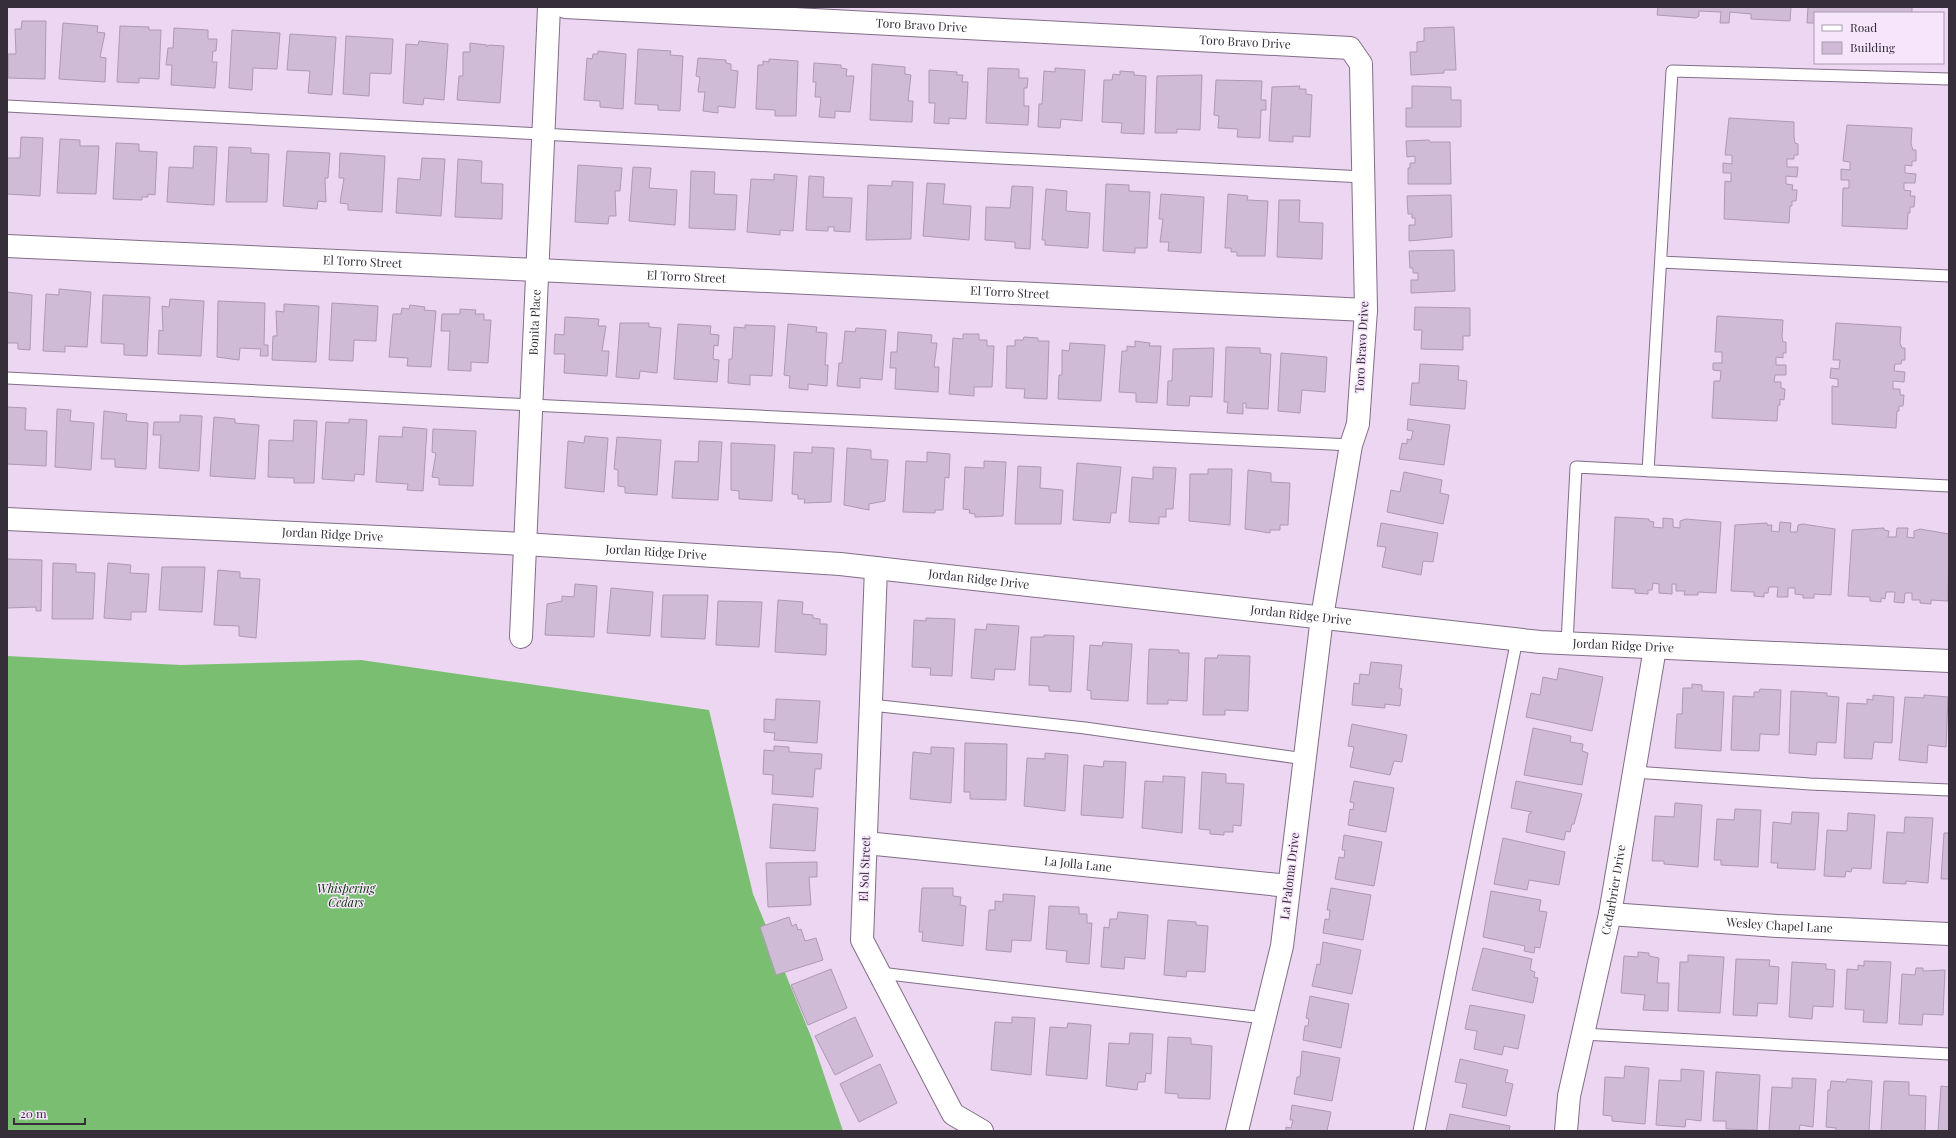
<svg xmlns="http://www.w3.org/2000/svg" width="1956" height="1138" viewBox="0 0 1956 1138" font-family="'Playfair Display',serif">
<rect width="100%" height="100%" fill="#ecd6f2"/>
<path fill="#7abf71" d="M7,656L181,665L361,660L709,710L753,894L812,1039L843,1131H7Z"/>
<path fill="#d0bbd6" stroke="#ad99b3" d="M1658,7H1791L1790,21L1751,19V14L1730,12L1729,23H1720L1721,12L1699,11V16L1696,18L1657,15Z
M1808,7H1912V13H1815V23H1807Z
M22,21H46L45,79L8,78V54H16L15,29H21Z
M63,23L98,26L97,32L105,33L100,57L106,58L105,82L59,79Z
M120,26L149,27V30H161L159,79L139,78V83L117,82Z
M1454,27L1456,70H1444V73L1411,75L1410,52H1417V42L1424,41V28Z
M174,28L208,30V39H217L216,51H213L212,62H217L215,88L171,85L172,65H166L168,48H173Z
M232,30L280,33L277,69L253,68L252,90L229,88Z
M290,34L336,37L332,95L308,93L310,71L287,70Z
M346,36L393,39L391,74L370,73L369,96L343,94Z
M419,41L448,44L444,100L424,98L423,105L403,103L406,44L418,45Z
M470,43L487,45V47L489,45L504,46L500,103L457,100L459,76H463V52H470Z
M638,49L671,51L670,55L683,56L680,111L658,110V105L635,104Z
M598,51L626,54L623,109L600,107V101L584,100L587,58L592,59L593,54H598Z
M698,58L726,60V63L731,64V70L738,71L735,108L718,106V113L703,111L705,92H698L700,77L696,76Z
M769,59L798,61L796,116H775V110L756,109L758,65H763V61L769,62Z
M814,63L841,65V68L847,69L846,76H854L850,112L835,111V118L819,117L821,97H815L816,82H813Z
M872,64L905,67V74L911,75L908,101H913L912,122L870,120Z
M988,68L1019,69V78H1028L1027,88H1024V106H1029L1028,125L986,123Z
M1055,68L1085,70L1082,121L1061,119L1060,128L1038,127L1039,104H1042L1044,71L1055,72Z
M929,70L957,72V75H963L962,82H968L966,119L949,118V124L934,123L935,103H929Z
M1120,71L1134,72V75L1146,76L1144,134L1121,133L1122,123L1102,122L1104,80H1112L1113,74L1120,75Z
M1202,75L1200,130L1177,129V133H1155L1157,76Z
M1216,80L1262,81L1261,100H1266V110H1261L1260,138L1237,137L1238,129L1218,128L1219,116L1214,115Z
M1300,86L1299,89H1306V94L1312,95L1310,137L1293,136V142L1269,141L1272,87Z
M1412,86L1451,87V100H1461V127H1406V108H1412Z
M1729,118L1794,122V137L1795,143L1798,144V155H1794V159H1787V167H1798L1797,177L1786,176V184L1793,185L1792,190H1797L1796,201H1792V206H1790L1789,223L1724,219L1725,181L1731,182V173H1723V163L1732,164V155H1725Z
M1847,125L1912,128L1911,144L1913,150H1916V161H1912V166L1905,165V173L1916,174L1915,183H1904V190L1911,191L1910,196H1915L1914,207H1910V213H1908L1907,229L1842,226L1843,188H1849V180H1841V169L1850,170V162L1843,161Z
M21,137L43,138L40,196L7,194V158H20Z
M60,139L80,140V146H99L96,194L57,193Z
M1429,140L1430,142H1450L1451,184H1408V168H1410V163H1415V156L1407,157L1406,141Z
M116,143L139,144V151L157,152L155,195L148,194V197H142V200L113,199Z
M194,146L217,147L214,205L167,202L169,167L193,168Z
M229,147L251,148V153L269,154L267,202H226Z
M287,151L330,153L328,178H325L326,202L318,201L317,209L283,206Z
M340,153L385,156L382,212L348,210V204L340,203L344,178H339Z
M422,158L445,159L441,216L396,213L398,178L420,180Z
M458,159L482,161L481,183L503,184L502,219L455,217Z
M578,165L622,168L620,191H615L616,216H609L608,224L575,222Z
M633,167L651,168L649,188L677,190L675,225L629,221Z
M691,171L715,172L714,194L737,195L735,230L689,228Z
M774,174L797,176L793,231L780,230V235L747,232L751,179L774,180Z
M809,176L824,177L823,197L852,198L850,232L834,231V227H828V231L806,230Z
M892,181L913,182L911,239L866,240L868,185L892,186Z
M927,183L945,184L943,204L971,206L969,240L923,236Z
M1106,184L1129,185V191L1150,192L1147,248H1135V253L1103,251Z
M1012,186L1033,187L1030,249L1015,248V242L985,240L986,207L1010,208Z
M1046,189L1067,191L1066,211L1090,213L1088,248L1045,245V240H1042Z
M1161,194L1204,197L1201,253L1168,251L1169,242H1160L1163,219H1159Z
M1228,194L1248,196L1247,200L1268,201L1265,256H1237V252H1231V248H1225Z
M1451,195L1452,237L1409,241V225H1415V218H1412V214H1408L1407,196Z
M1279,200H1300L1299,222L1323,223L1322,259L1277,257Z
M1454,250L1455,291L1411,293V280H1418V273H1413V268H1410L1409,251Z
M59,289L91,292L87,347L65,346V352L43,351L46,294L59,295Z
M7,292L32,295L30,350L18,349V343H7Z
M103,295L150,297L147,356L124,355V344L101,343Z
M170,299L204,301L201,356L158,354L159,330L163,331L162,306L169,307Z
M218,301L265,303L264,345H268V356H260L261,349L240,348L239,360L217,357Z
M332,303L378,306L376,341L354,340L353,361L329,360Z
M284,304L319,306L316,362L272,360L273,336H277L276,311L284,312Z
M410,305L425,307L424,310L436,311L431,367L407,366L408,358L389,357L393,314H401L402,308L409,309Z
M1415,307L1470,308V336H1463V350L1421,349L1422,330H1414Z
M460,309L476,310L475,314H484V320H491L488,363L471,362V371L448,370L450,331H441L442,314H460Z
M1717,316L1783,320L1782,336L1783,342H1786V353H1783V358L1776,357V365H1786V375H1775L1774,382H1781V388L1785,389L1784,400L1780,399V405H1778L1777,421L1712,418L1714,381H1720L1721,371L1713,370V363H1722V352H1715Z
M565,317L599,319L598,326H606L602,351H609L607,376L564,373L565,354H554L555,334L564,335Z
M620,323H649V327L661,328L657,373L640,371L639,379L616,377Z
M1836,323L1901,327L1900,343L1902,348H1905V360H1902L1901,364H1895L1894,371L1905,372L1904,382L1893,381V389H1900V395H1904L1903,406H1899V411H1897L1896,428L1832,424V386L1838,387V379L1830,378L1831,368L1839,369L1840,360H1833Z
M678,324L711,326L710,334L719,335L718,346L714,345L713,359L719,360L717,382L674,379Z
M788,324L817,327L816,332L827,333L825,365H828L827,386L808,384V390L789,388L790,376L784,375Z
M745,325L775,326L772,376L750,375V385L728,383L729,359H732L734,327L745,328Z
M856,328L886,330L882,380L860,378V388L837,386L839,363H842L845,331L855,332Z
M898,332L932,335L931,343H937L934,367H939L938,392L895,389L896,368H890L891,352H897Z
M963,334H979V340H987V346H994L992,387H974V396L949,394L953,338L963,339Z
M1024,337L1038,338V341H1049L1047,399L1024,398L1025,389L1006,388L1007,346H1015V340H1023Z
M1135,341L1150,343L1149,346H1161L1157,403L1136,402V393L1119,392L1122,351H1127V346L1135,347Z
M1070,343L1105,345L1101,401L1058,399L1059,375H1062V350L1069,351Z
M1226,347L1260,348V353L1271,354L1268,409L1246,408V403H1243V414L1227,413L1228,402H1224Z
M1214,348L1212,397L1190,396L1189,406L1167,405L1168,381H1172L1173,349Z
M1281,353L1327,357L1325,392L1302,390L1300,413L1278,411Z
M1420,364L1459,366L1458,380L1467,381L1465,409L1410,405L1412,383H1419Z
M7,407L26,408L25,430L47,431L46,466L7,464Z
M57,409L71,410L70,421L94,423L91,470L55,467Z
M104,411L127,414L126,421L148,423L146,469L115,467V459H101Z
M180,415L202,416L199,471L159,468L161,435H153L154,422H180Z
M214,417L235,419V423L259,425L255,479L210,476Z
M349,419L367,420L364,475L355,474L354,481L322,479L326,422L349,423Z
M1408,419L1450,425L1444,465L1399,459L1402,443L1407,444V439L1411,440L1413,431L1407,430Z
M294,420L317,421L314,483H294V478L268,477L269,440L293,441Z
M403,427L427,429L423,491L407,490L408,484L376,482L379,436L402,437Z
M433,429L476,431L473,486L439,485V478L432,477L436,453L432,452Z
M585,436L608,438L604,492L565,488L568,441L584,443Z
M617,437L661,440L657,495L625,493V487L618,486V470L614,469Z
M699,441L722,442L718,500L672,498L675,461L698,462Z
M731,443L775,445L772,501L739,499V491L731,490Z
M812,447L834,448L831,502L804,503L805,499H798V495L792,494L794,452L812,453Z
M847,448L871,450V459L888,460L885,501L869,504V510L844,505Z
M927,452L950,454L949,478L945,477L943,510H935V513L903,512L906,461L927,462Z
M984,461L1006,462L1003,516L975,517V514L969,513L970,510L963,509L965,467L984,468Z
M1077,463L1121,467L1116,513H1111L1110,523L1073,520Z
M1018,466L1041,467L1040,488L1063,490L1061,524H1015Z
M1153,467L1176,468L1173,509H1166V517H1159V524L1129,522L1132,477L1153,479Z
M1208,469H1232L1230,525L1189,521L1190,474H1208Z
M1248,470L1271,473V482L1290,483L1288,525H1280V530H1270V533L1245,529Z
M1404,472L1442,480L1440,493L1449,495L1443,524L1387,512L1391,490L1400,492Z
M1615,517L1649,519V521L1654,522L1653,527L1663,528V518L1673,519V527L1680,528V521L1686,519L1721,522L1716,593L1698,592V595H1684L1685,591H1676V584H1672V594L1659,593V584L1653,583L1652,590H1648V594L1635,593V589L1612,588Z
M1780,522L1791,523L1790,532H1797L1798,525L1803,524L1835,529L1831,595L1814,594V598H1803V595L1795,594V588H1788V597H1777L1778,587H1769L1768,593H1764V597L1754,596V592L1731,591L1735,525L1767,523V525H1772L1771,531L1779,532Z
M1381,523L1438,533L1433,562L1423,561L1421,575L1382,567L1386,547L1377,546Z
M1884,528V530L1889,531L1888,537H1896L1897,528H1908L1907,537L1914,538V531L1920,529L1949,534L1948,601L1931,600V604L1920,603V600H1912V593H1905L1904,603L1894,602L1895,592H1886L1885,599L1881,598V602L1870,601V597L1848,596L1852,530Z
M7,559L42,560L41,611H36V607L7,608Z
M53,563L76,564V572L95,573L93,619H52Z
M108,563L131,565L130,573L149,574L146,612H131V620L104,618Z
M162,567H205L202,612L159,610Z
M218,570L240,572V578L260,579L256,638L239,636V626L214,625Z
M575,584L597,586L594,637L545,635L547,604L562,601V596L574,597Z
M611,588L653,592L650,636L607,633Z
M663,595H708L705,639L661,637Z
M778,600L803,602L802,614L813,615V618L820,619V624H827L826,655L775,652Z
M718,601L762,602L759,647L716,645Z
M926,618L955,619L952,676L930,675L931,668L912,667L914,620L926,621Z
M987,624L1019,626L1015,670L995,669L994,680L971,678L975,629L986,630Z
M1044,635L1074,636L1071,692L1049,691V686L1029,685L1031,637H1044Z
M1103,642L1132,644L1128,701L1091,699V691L1087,690L1090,645L1102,646Z
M1149,649L1179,650V653H1189L1187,701L1168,700V704H1147Z
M1218,655L1250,656L1248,711L1225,710V715H1203L1205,658H1217Z
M1371,662L1402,665L1399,688L1402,689L1400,706L1385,704V708L1352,705L1354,683L1359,684L1360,674L1369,675Z
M1559,668L1603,677L1592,731L1526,717L1531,693L1540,695L1543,677L1557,680Z
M1692,684L1702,685V691L1724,692L1721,751L1675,748L1677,714H1682L1683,688H1692Z
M1760,689L1781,690L1779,735L1760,734L1759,751L1731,750L1733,696L1754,697V692H1759Z
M1791,691L1827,693V696L1839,697L1836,743L1817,742L1816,755L1789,753Z
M1873,695L1894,697L1892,743L1874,742L1872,759L1844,758L1847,703L1867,704V699L1873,700Z
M1924,695L1948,697L1946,747L1928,745L1927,763L1899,760L1905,697L1924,698Z
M776,699L820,701L817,743L774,740L775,733L764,732V719L775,720Z
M1352,724L1407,735L1402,762L1394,761L1390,775L1350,767L1354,747L1348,746Z
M1533,728L1571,736L1570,742L1583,744L1582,751L1588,753L1582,785L1524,775Z
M965,743L1007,744L1006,800L970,799V792H964Z
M774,746L789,747V752L822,754L821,769H815L813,797L772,794L773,775L763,774L764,750L774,751Z
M931,747L954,748L951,803L910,799L913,752L931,754Z
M1045,753L1068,755L1065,811L1024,806L1027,758L1045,759Z
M1104,761L1126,762L1123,818L1081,815L1084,765L1103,767Z
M1202,772L1226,774V783L1244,784L1241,826L1233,825V832H1224V835L1210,834V830L1199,829Z
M1163,776L1185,777L1182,833L1142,828L1145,781L1163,782Z
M1354,781L1394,788L1386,832L1348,825L1350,809L1353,810L1354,803L1350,802Z
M1516,781L1582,794L1574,824H1572L1570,832L1566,831L1564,840L1526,832L1529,814L1532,812L1511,808Z
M1675,803L1702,805L1698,867L1664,864V861H1652L1655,816L1674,817Z
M773,804L818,808L815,851L770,848Z
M1735,809L1761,810L1758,867L1721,865V860H1714L1717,819L1734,820Z
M1792,812L1819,813L1815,870L1777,868L1778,863H1771L1773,822L1791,824Z
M1848,813L1875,815L1871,869L1852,868L1851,872L1846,871L1845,877L1824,876L1827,830L1847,831Z
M1905,817L1933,818L1928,883L1906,881V884L1883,883L1887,832L1904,833Z
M1944,833H1949V879H1941Z
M1344,835L1382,842L1374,886L1335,879L1339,857L1344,858L1345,850H1342Z
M1503,838L1565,852L1559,885L1529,880L1527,890L1494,884Z
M817,862V877H809L811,905L768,907L766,863Z
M922,888H953V896L961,897L960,905L966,906L963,946L922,941L923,932H919Z
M1331,888L1371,895L1363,940L1323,933L1325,919L1329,920L1330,910H1327Z
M1491,891L1541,900L1539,911L1547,912L1540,948L1535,947L1534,953L1524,951L1525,946L1483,937Z
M1003,894L1035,896L1031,941L1012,940L1011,952L986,950L989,910H995V901L1003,902Z
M1049,906L1079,907V914H1087V923H1092L1089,964L1066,962L1067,951L1046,949Z
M1118,912L1148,915L1145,959L1125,957L1124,969L1101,967L1104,927L1109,928L1110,919H1117Z
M789,917L792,926L796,924L798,930L801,929L805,941L816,938L823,960L776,975L760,927Z
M1168,920L1196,922V925L1208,926L1205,972L1187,971L1186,977L1164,975Z
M1323,942L1361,950L1352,994L1312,986L1317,964L1320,965Z
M1483,948L1532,959L1530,970L1535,972L1534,977L1538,978L1533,1003L1472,990Z
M1638,952L1649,953V956L1659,958L1657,983H1669L1668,1011L1643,1010L1645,995L1621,993L1624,956L1638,957Z
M1688,955L1724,957L1720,1013L1678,1011L1680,962H1688Z
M1736,959L1770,960L1769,966L1779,967L1777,1004L1758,1003L1757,1016L1733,1015Z
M1864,961L1891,962L1887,1023L1863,1022L1864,1010L1845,1009L1847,969L1858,970V965L1864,966Z
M1792,962L1826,964V969L1835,970L1833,1007L1813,1006L1812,1019L1789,1017Z
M1916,968H1923V971L1945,970L1943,1015L1923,1014L1922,1025L1899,1024L1902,974L1915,975Z
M831,969L847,1008L808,1025L791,985Z
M1310,996L1349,1004L1341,1048L1303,1040L1305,1026H1308L1309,1019L1306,1018Z
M1470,1005L1525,1015L1518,1049L1504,1046L1502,1055L1474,1049L1477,1031L1465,1029Z
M855,1017L873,1056L835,1075L815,1036Z
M1012,1017L1035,1018L1031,1075L991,1070L995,1022L1012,1023Z
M1068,1023L1091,1025L1087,1079L1046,1075L1050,1027L1067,1028Z
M1130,1033L1153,1034L1151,1074L1146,1073L1145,1082H1138L1137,1090L1106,1086L1109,1043L1129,1044Z
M1168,1037L1191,1038V1044L1212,1046L1210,1099L1178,1098V1094L1165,1093Z
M1302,1051L1340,1058L1332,1101L1294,1094L1297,1077H1300Z
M1460,1059L1508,1070L1505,1082L1513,1084L1506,1116L1462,1107L1467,1084L1455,1082Z
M880,1064L897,1103L859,1122L840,1084Z
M1625,1066L1649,1068L1645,1124L1612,1121V1116L1603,1115L1605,1077L1624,1078Z
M1681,1069L1704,1071L1701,1121L1686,1119L1685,1127L1656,1125L1659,1080L1681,1081Z
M1716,1072L1760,1075L1757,1130L1726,1129V1121H1713Z
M1792,1078L1816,1079L1813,1127L1800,1125L1799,1131H1769L1772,1087L1792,1088Z
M1847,1079L1872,1081L1869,1131H1836V1128L1826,1127L1828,1090H1830L1831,1081L1846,1082Z
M1884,1081L1909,1082V1095L1926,1096L1925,1131H1881Z
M1941,1086L1949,1087V1131H1938Z
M1292,1105L1331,1112L1327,1131H1286V1127L1291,1128L1293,1120H1290Z
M1450,1114L1510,1126L1509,1131H1446Z"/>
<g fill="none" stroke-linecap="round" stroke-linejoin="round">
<defs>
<path id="service" d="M7,106L1363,177
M1661,262L1949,276
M7,378L531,405L1351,445
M1648,471L1672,71L1949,79
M1567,643L1576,467L1949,486
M871,705L1085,728L1305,759
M1634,772L1810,784L1949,790
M880,973L1264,1018
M1583,1034L1949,1054
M1419,1131L1517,639"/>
<g id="minor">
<path id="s1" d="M565,7L1350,48L1361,64L1366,310L1358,424L1351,445L1322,617L1282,946L1237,1131"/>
<path id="s2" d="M7,246L538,270L1366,310"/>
<path id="s3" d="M7,519L524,544L840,564L1540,642L1949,661"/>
<path d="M876,568L862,940L953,1114L982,1131"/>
<path id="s4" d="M521,637L549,7"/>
<path id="s5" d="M866,843L1289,886"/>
<path id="s6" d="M1610,914L1777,926L1949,934"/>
<path id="s7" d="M1566,1131L1569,1096L1610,914L1655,648"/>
</g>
</defs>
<use href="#service" stroke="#826e87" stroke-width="13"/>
<use href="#minor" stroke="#826e87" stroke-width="24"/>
<use href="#service" stroke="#fff" stroke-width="11"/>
<use href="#minor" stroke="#fff" stroke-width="22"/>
</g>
<g text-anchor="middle" stroke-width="3" stroke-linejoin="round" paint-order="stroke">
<g font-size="12" fill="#362e39" stroke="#f7e5fc">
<text dy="4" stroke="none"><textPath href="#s1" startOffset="357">Toro Bravo Drive</textPath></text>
<text dy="4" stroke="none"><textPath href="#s1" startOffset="681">Toro Bravo Drive</textPath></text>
<text dy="4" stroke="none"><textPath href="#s2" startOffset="356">El Torro Street</textPath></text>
<text dy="4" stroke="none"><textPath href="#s2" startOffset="680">El Torro Street</textPath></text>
<text dy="4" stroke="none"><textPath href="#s2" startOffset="1004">El Torro Street</textPath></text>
<text dy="4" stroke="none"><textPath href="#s4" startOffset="315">Bonita Place</textPath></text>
<text transform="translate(1362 347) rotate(-87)" y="4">Toro Bravo Drive</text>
<text dy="4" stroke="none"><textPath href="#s3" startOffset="326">Jordan Ridge Drive</textPath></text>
<text dy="4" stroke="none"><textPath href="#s3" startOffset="650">Jordan Ridge Drive</textPath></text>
<text dy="4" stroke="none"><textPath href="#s3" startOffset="974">Jordan Ridge Drive</textPath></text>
<text dy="4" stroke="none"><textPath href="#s3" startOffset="1298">Jordan Ridge Drive</textPath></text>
<text dy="4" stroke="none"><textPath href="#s3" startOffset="1622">Jordan Ridge Drive</textPath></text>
<text dy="4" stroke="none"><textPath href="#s5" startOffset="213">La Jolla Lane</textPath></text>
<text transform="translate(865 869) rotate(-88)" y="4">El Sol Street</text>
<text transform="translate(1290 876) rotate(-83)" y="4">La Paloma Drive</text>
<text dy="4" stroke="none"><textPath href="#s7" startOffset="246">Cedarbrier Drive</textPath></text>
<text dy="4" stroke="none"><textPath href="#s6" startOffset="170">Wesley Chapel Lane</textPath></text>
</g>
<g font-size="12" font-style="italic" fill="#043601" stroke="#f7e5fc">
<text x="346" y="893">Whispering<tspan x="346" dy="14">Cedars</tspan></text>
</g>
</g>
<rect width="1956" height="1138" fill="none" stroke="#362e39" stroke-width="16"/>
<rect x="1814" y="12" width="130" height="52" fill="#f7e5fc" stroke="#aa9cae"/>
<rect x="1822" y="25" width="20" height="6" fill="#ffffff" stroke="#aa9cae"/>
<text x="1850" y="32" font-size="12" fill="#362e39">Road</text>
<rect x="1822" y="42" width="20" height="12" fill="#d0bbd6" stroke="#aa9cae"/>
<text x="1850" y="52" font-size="12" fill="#362e39">Building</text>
<path d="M14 1118v6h71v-6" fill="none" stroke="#362e39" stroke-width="2"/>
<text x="20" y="1118" font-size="12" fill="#362e39" stroke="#f7e5fc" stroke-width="3" paint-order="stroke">20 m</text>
</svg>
